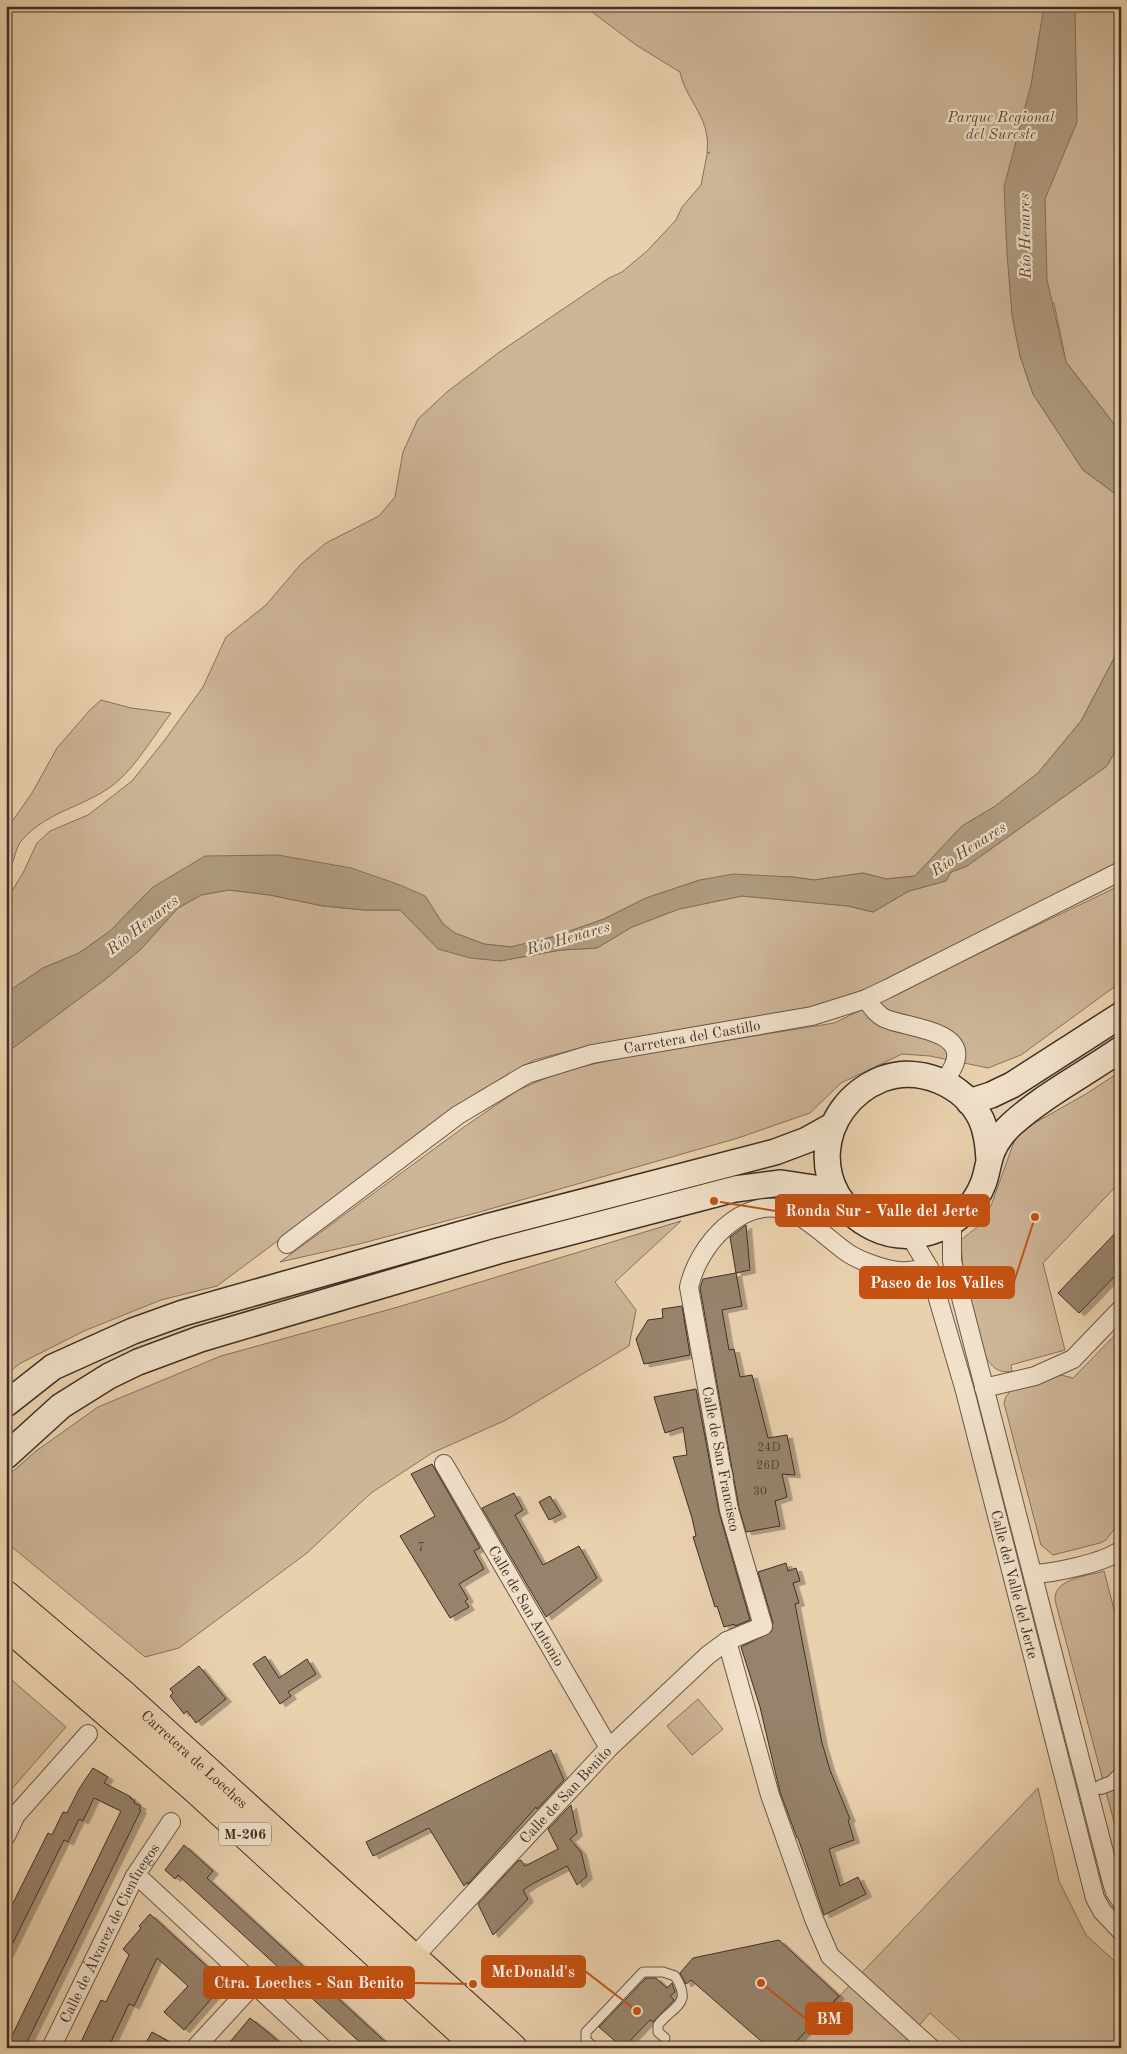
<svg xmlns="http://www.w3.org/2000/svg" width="1127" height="2054" viewBox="0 0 1127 2054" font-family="'Old Standard TT',serif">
<defs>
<filter id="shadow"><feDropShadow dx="5.5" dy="3" stdDeviation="0" flood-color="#0004"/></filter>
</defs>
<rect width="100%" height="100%" fill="#ead1ae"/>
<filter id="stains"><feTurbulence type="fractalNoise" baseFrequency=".004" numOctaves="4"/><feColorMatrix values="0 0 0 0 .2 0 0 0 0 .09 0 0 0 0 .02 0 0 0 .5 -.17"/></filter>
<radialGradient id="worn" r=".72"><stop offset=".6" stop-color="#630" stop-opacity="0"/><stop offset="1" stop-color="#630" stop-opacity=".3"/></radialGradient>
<path fill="#cdb597" stroke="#85725e" d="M584,6H1121V433L1066,362L1054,303L1012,315L1020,356L1033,394L1083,470L1121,498V645L1081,721L1038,773L994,807L962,826L915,876L886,879L863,873L814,880L793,877L700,880L646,898L604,919L556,936L511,947L484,944L455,933L443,924L425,896L153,887L110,931L79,953L43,968L6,993V896L10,894L23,873L37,843L50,831L88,815L132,781L164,741L203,687L226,637L266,605L301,564L326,543L379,516L395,497L403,452L418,419L447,392L498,353L609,278L622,272L647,251L676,220L682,207L701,185L707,154L710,152L707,153C707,148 708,142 707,137C705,114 684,95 680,72L636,45Z
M101,700L131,708L171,713C156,733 137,764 119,780C91,806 49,809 22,840C14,849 15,865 6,875V830L32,793L57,748L90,710Z
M1121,740V861L926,962L866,989L820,1006L688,1031L580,1048L534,1060L474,1095L217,1286L161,1300L84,1331L19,1364L6,1375V1053L107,978L141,949L178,908L201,895L229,890L270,895L323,906L365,910H400L418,928L500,961L561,950L597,948L632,927L679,909L742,896L848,906L873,912L909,891L946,881L951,872L967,866L1107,766Z
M1121,885V982L1021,1055L988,1068L930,1056L902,1054L841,1083L810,1113L738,1138L476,1213L359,1244L280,1262L464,1127L518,1090L562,1071L625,1057L834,1023Z
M1121,1071V1181L1043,1263L1065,1350L1011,1365L1012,1371C998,1374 992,1367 985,1356L963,1272L961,1240L982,1223L992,1203L1015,1139L1031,1125L1086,1094Z
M681,1221L615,1282L636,1310L629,1346L506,1420L432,1453L371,1493L307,1553L179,1648L145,1657L6,1542V1481L10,1474L36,1451L98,1407L221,1356L398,1307Z
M1121,1329V1520L1106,1540L1100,1543L1053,1555L1041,1545L1004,1403L1006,1396L1013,1389L1061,1375L1073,1378Z
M1104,1571L1121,1636V1848L1055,1600C1054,1578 1088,1576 1104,1571Z
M6,1675L66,1727L10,1791L6,1799Z
M698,1699L723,1729L692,1755L667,1726Z
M1038,1788L1059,1881L1086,1935L1121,1967V2048H969L930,2013L899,2048H790Z"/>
<path fill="#af9a7f" stroke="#816f5b" d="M1044,6H1075L1077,122L1045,199L1047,280L1066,362L1121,433V498L1083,470L1033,394L1020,356L1012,315L1007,254L1004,187L1031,85Z
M1121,645V740L1107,766L967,866L951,872L946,881L909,891L873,912L848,906L742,896L679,909L632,927L597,948L561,950L500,961L470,958L438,949L400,910H365L323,906L270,895L229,890L201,895L178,908L141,949L107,978L6,1053V993L43,968L79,953L110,931L153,887L205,856L278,855L351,868L400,885L425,896L443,924L455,933L484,944L511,947L556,936L604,919L646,898L700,880L733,874L793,877L814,880L863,873L886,879L915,876L962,826L994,807L1038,773L1081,721Z"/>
<path fill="#97836c" stroke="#3d2f25" filter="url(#shadow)" d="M746,1225L750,1270L736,1273L730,1237Z
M1121,1227V1270L1079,1313L1058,1293Z
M736,1273L742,1306L722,1310L729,1350L734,1349L740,1377L752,1375L768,1438L787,1435L795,1475L782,1474L787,1497L775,1501L780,1526L746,1532L739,1508L700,1288L703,1279Z
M682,1306L690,1355L644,1364L636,1339L648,1320L663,1318L662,1309Z
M696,1389L719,1512L750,1620L735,1626L734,1624L724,1627L717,1606L715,1607L693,1537L696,1536L692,1518L673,1457L687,1455L683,1427L665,1433L654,1397Z
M432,1464L480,1548L474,1551L484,1569L459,1584L468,1599L465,1601L469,1607L450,1618L400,1536L435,1516L411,1474Z
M514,1493L523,1510L515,1515L543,1565L579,1546L597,1578L546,1617L482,1508Z
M550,1496L561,1514L549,1520L539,1502Z
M786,1563L788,1571L796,1568L800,1581L793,1583L799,1603L795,1604L822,1743L830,1770L850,1819L848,1820L854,1840L829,1849L840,1886L858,1877L866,1894L824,1915L798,1838H797L780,1792L760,1707L741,1647L771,1632L773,1623L758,1572Z
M265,1656L279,1678L307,1659L316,1674L288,1692L291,1696L280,1704L253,1664Z
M199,1666L226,1699L196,1723L187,1711L184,1714L170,1696L173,1693L170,1689Z
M551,1750L564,1780L537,1809L536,1807L468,1884L467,1882L464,1886L429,1828L373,1856L366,1842Z
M93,1768L108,1777L104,1783L131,1797L130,1798L135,1801L134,1803L141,1806L139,1809L141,1810L24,2048H6L121,1811L94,1798L83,1821L79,1819L68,1842L64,1840L6,1957V1917L48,1833L52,1835L63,1812L67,1813L79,1789Z
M571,1805L577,1833L570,1839L581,1852L587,1876L577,1885L567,1866L534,1883L523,1890L528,1899L493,1935L478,1904L518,1861L521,1860L525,1866L558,1849L548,1829Z
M184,1845L213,1871L207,1878L392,2048H366L178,1875L175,1879L165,1870Z
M150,1914L225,1983L184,2030L164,2012L188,1986L157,1958L134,2006L129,2004L108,2048H78L101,2000L106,2002L129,1955L123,1949L141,1928L139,1926Z
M779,1940L839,1996L790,2048H769L691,1980L686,1984L680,1973L693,1958Z
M646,1978H656L667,1988L672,1983L675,1992L670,1996L674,2000L653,2022L650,2020L623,2048L599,2027Z
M250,2018L269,2033L286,2048H225Z
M152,2032L181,2048H143Z"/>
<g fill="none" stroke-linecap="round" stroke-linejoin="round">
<defs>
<path id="service" d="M595,2048L586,2040V2032L643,1972H663L675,1976C693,2005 674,2005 658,2025V2032L665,2038"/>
<path id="pedestrian" d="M1101,1787L1112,1783L1121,1774"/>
<g id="minor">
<path d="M866,999C871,1006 876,1014 884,1018C902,1027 961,1029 956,1058C955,1067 948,1075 944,1082"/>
<path d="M952,1223V1261L956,1278L1111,1879L1115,1892L1121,1901"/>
<path id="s1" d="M910,1236L929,1268L965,1391L1095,1898L1102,1911L1121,1931"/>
<path id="s2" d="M287,1244L458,1115L527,1074L592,1054L812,1016L866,999L887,989L1121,871"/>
<path d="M984,1388L1035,1376L1073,1359L1121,1309"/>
<path id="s3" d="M444,1464L609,1748"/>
<path d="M1033,1574C1054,1573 1104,1563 1121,1550"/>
<path d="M727,1641L770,1795L814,1919L830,1956L931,2048"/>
<path d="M6,1836L16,1815L88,1734"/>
<path d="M135,1876L144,1882L323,2048"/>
<path id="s4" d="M414,1957L609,1748L708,1655L727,1641L763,1626L729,1510L689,1287C698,1246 742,1194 790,1211C807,1218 830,1240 845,1251C857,1260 884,1270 899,1271C908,1272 920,1269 929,1268"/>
<path id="s5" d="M51,2048L135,1876L171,1822"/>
<path d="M195,2048L254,1984"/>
</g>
<path id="secondary" d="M969,1102L991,1095L1012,1085L1121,1015
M989,1160C988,1146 987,1132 981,1119C964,1084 919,1065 882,1079C815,1106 806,1195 874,1228C915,1248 967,1226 983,1184C986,1177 987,1169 989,1162C992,1147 1001,1134 1012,1124C1044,1095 1085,1074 1121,1049
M6,1404L53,1367L133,1331L183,1313L490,1226L775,1152L807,1140L832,1126
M6,1456L61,1406L109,1376L138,1362L200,1339L498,1251L735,1189L781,1183L835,1191"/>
<g id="primary">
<path id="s6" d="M6,1595L125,1696L513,2048"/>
<path d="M6,1625L194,1788L479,2048"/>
</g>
</defs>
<use href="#service" stroke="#685847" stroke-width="11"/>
<use href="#pedestrian" stroke="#685847" stroke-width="16"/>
<use href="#minor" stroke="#685847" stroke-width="20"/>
<use href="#secondary" stroke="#3d2f25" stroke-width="28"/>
<use href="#primary" stroke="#3d2f25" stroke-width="30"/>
<use href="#service" stroke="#f1e1ca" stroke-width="9"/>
<use href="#pedestrian" stroke="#f1e1ca" stroke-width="14"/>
<use href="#minor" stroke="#f1e1ca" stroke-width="18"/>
<use href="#secondary" stroke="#f1e1ca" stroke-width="25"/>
<use href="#primary" stroke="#ead1ae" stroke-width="28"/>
</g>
<g text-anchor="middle" stroke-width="4.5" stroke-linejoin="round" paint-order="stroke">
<g font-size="12" fill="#544437">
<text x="769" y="1451">24D</text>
<text x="768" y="1469">26D</text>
<text x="760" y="1495">30</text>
<text x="421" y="1551">7</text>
</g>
<rect fill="#f1e1ca" stroke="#736456" stroke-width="1" x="219" y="1822.5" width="52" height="23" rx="4"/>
<g font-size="14" font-weight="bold" fill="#3d2f25">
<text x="245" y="1839">M-206</text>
</g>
<g font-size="15" font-style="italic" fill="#5a4a3c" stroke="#f1e1ca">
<text x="1001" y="122">Parque Regional<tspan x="1001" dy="17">del Sureste</tspan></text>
</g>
<g font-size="15" fill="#3d2f25" stroke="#f1e1ca">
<text dy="5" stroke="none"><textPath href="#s2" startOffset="464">Carretera del Castillo</textPath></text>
<text transform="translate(721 1459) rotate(79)" y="5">Calle de San Francisco</text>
<text dy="5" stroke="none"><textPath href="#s1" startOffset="365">Calle del Valle del Jerte</textPath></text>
<text dy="5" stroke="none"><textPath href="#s3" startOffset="164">Calle de San Antonio</textPath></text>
<text dy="5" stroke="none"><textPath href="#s6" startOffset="250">Carretera de Loeches</textPath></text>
<text dy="5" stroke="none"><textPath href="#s4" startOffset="222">Calle de San Benito</textPath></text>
<text dy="5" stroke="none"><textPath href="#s5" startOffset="129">Calle de Álvarez de Cienfuegos</textPath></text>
</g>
<g font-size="16" font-style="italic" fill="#5a4a3c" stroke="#f1e1ca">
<text transform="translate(1024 236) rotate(-91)" y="6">Río Henares</text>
<text transform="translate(968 848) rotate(-33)" y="6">Río Henares</text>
<text transform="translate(142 924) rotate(-38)" y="6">Río Henares</text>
<text transform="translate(568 937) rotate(-16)" y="6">Río Henares</text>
</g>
</g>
<path fill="none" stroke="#c65111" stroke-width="2" d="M714 1201L776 1211M1035 1217L1014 1282M637 2011L585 1971M473 1984L414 1983M761 1983L806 2019"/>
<g fill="#c65111" stroke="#f1e1ca" stroke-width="2">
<circle cx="714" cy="1201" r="5"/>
<circle cx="1035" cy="1217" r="5"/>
<circle cx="637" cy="2011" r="5"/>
<circle cx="473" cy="1984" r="5"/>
<circle cx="761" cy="1983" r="5"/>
</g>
<g fill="#c65111" stroke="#c65111" stroke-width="2">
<rect x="776" y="1195" width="213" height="31" rx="5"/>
<rect x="860" y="1267" width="154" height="31" rx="5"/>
<rect x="482" y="1956" width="103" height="31" rx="5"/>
<rect x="204" y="1967" width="210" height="31" rx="5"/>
<rect x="806" y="2003" width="46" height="31" rx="5"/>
</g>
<g font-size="16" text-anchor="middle" font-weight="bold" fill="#fff">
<text x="882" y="1216">Ronda Sur - Valle del Jerte</text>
<text x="937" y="1288">Paseo de los Valles</text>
<text x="533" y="1977">McDonald's</text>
<text x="309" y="1988">Ctra. Loeches - San Benito</text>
<text x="829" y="2024">BM</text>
</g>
<rect width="1127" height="2054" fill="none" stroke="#ead1ae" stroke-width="25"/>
<rect x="8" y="8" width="1112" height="2039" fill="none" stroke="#3d2f25" stroke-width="2.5"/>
<rect x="12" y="12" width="1102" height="2029" fill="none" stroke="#3d2f25"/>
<rect width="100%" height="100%" filter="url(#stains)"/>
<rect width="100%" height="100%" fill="url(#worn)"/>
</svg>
